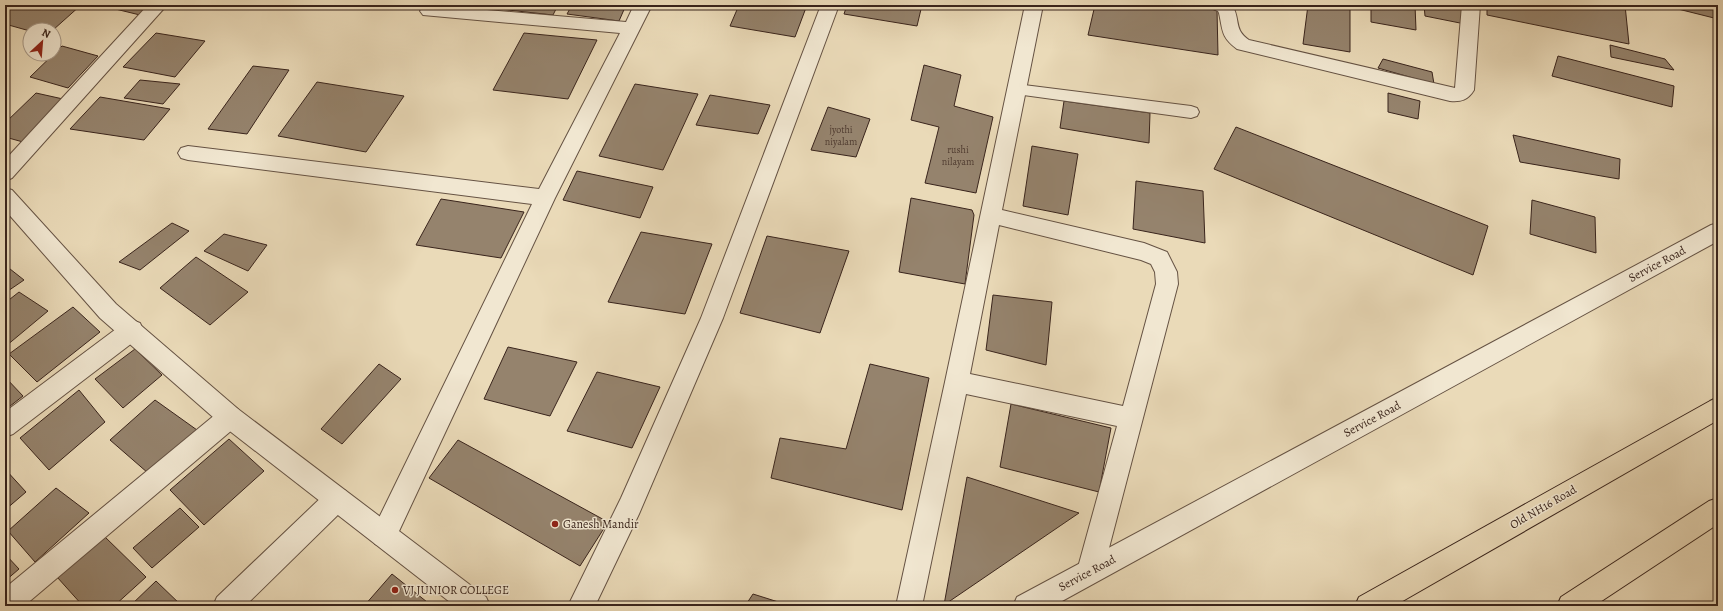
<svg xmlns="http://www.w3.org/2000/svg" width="1723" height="611" viewBox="0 0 1723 611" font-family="Alegreya,serif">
<rect width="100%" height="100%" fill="#eadab8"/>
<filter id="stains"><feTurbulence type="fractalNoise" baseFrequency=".005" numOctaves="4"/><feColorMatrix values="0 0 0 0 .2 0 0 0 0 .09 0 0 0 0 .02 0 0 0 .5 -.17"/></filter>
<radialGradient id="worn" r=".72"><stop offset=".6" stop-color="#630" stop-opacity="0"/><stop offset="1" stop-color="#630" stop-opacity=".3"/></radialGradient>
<path fill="#95836d" stroke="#39241c" d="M11,5H81L53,30H30V31L5,24V10Z
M104,5H149L140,15L103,6Z
M463,5H558L553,15Z
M572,5H626L619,21L567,14Z
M739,5H807L795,37L730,26Z
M847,5H922L917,26L844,14Z
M1095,5H1182L1217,10L1218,55L1088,35Z
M1308,5H1337L1350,7V52L1303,44Z
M1371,5H1415L1416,30L1371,22Z
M1424,5H1464L1465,24L1425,16Z
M1487,5H1625L1629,44L1487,15Z
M1675,5H1718V19L1674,8Z
M156,33L205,41L175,77L123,67Z
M524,33L597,40L568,99L493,90Z
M1610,45L1665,59L1674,70L1611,57Z
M62,46L98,56L68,88L30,77Z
M1558,56L1674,86L1672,107L1552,76Z
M1383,59L1432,72L1434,84L1378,68Z
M924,65L961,75L954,106L993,117L976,193L925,183L939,127L911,120Z
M253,66L289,70L247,134L208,129Z
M140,80L180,84L163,104L124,98Z
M317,82L404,96L366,152L278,136Z
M635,84L698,94L663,170L599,156Z
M36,93L63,99L23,142L5,137V123Z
M1388,93L1420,101L1418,119L1388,112Z
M710,95L770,105L758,134L696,125Z
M100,97L170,109L144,140L70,129Z
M1064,101L1150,113L1149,143L1060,128Z
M828,107L870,119L856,157L811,150Z
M1236,127L1488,226L1473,275L1214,169Z
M1513,135L1620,159L1619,179L1520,162Z
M1032,146L1078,154L1068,215L1023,206Z
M577,171L653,187L640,218L563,200Z
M1136,181L1203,191L1205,243L1133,229Z
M911,198L972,210L974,215L965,284L899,272Z
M441,199L524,212L501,258L416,245Z
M1532,200L1595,217L1596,253L1530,234Z
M172,223L189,231L140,270L119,262Z
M641,232L712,244L685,314L608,302Z
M224,234L267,245L248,271L204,251Z
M767,236L849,251L820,333L740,313Z
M196,257L248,292L210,325L160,288Z
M5,265L24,280L5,293Z
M19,292L48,311L6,346L5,303Z
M993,295L1052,302L1046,365L986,350Z
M73,307L100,332L37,382L9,354Z
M508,347L577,362L550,416L484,399Z
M135,349L162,375L123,408L95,379Z
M379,364L401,379L342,444L321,429Z
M870,364L929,378L902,510L771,478L780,438L846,449Z
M597,372L660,387L632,448L567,431Z
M5,377L23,396L5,410Z
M79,390L105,422L49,470L20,438Z
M155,400L197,430L148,473L110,440Z
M1011,404L1111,428L1099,492L1000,467Z
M229,439L264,471L204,525L170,490Z
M458,440L608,522L580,566L429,478Z
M5,469L26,492L5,510Z
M967,477L1079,513L944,605Z
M56,488L89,513L35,562L8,531Z
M180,508L199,527L152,568L133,548Z
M104,536L146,577L114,606H83L57,577Z
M5,554L19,569L5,581Z
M392,574L432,606H364Z
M156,581L182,606H130Z
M753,594L791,606H745Z"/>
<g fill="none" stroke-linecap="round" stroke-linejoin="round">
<defs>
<path id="service" d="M1016,84L1191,106L1197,108L1199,112L1197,116L1191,118L1016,94L1011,93L1008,89L1011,85Z"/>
<path id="minor" d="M148,5H167L12,178L5,181V160Z
M429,5L626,22L634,5H652L555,198L393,544L384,547L375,544L371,535L375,526L532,204L188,160L181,158L178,153L181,148L188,146L539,189L620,33L423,15L420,11L423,7Z
M821,5H839L723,318L639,514L595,606H568L621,498L701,318Z
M1025,5H1043L1002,210L1144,243L1167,252L1177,272L1178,284L1103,571L1099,580L1090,584L1081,580L1077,571L1117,426L966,394L922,606H896L945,382ZM999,225L1141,260L1151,264L1155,272L1156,284L1123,406L970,374Z
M1210,5H1232C1241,20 1233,29 1249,40L1455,88L1462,5H1480L1474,90C1468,100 1461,102 1450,101L1237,49C1221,37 1223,31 1219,13L1218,11L1213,9Z
M132,320L140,323L143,330L140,337L13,434L5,437V412L124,323Z
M230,406L238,409L242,417L238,425L24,606H5V588L222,409Z
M337,487L346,491L349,499L346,507L245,606H213L217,597L328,491Z"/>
<path id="tertiary" d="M5,188L12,190L116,304L238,409L486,597L490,606H455L222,425L100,318L5,210Z
M1718,223V241L1053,606H1013L1017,597L1711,225Z"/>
<path id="primary" d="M1718,397V420L1394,606H1355L1359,597L1710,401Z
M1718,498V524L1594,606H1557L1561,597L1709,501Z"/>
</defs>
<use href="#service" stroke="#655243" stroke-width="2"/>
<use href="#minor" stroke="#655243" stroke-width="2"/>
<use href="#tertiary" stroke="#655243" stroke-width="2"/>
<use href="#primary" stroke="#39241c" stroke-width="2"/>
<use href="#service" fill="#f1e7d1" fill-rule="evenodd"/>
<use href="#minor" fill="#f1e7d1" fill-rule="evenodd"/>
<use href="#tertiary" fill="#f1e7d1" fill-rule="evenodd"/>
<use href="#primary" fill="#eadab8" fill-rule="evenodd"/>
</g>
<g fill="#8f2418" stroke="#f1e7d1" stroke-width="1.5">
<circle cx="555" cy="524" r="4"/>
<circle cx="395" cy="590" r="4"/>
</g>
<g text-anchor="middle" stroke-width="3" stroke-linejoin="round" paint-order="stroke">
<g font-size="10" fill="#503c30">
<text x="841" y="133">jyothi<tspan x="841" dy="12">niyalam</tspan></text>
<text x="958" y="153">rushi<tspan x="958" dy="12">nilayam</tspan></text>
</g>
<g font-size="12" fill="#39241c" stroke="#f1e7d1">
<text transform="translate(1657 264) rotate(-28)" y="4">Service Road</text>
<text transform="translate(1372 419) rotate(-28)" y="4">Service Road</text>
<text transform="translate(1543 507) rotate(-30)" y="4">Old NH16 Road</text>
<text transform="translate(1087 573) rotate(-28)" y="4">Service Road</text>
</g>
<g font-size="12" fill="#39241c" stroke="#f1e7d1" text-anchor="start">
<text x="563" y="528">Ganesh Mandir</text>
<text x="403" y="594">VJ JUNIOR COLLEGE</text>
</g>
</g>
<rect width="1723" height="611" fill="none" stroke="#eadab8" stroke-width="20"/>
<rect x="6" y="6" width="1711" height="599" fill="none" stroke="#39241c" stroke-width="2"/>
<rect x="10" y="10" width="1703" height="591" fill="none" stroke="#39241c"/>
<g transform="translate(42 42) rotate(26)"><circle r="19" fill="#f1e7d1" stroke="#a79989"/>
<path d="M0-3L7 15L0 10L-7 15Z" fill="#8f2418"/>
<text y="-6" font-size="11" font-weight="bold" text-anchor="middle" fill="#39241c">N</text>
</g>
<rect width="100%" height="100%" filter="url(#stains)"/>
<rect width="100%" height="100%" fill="url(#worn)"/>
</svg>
